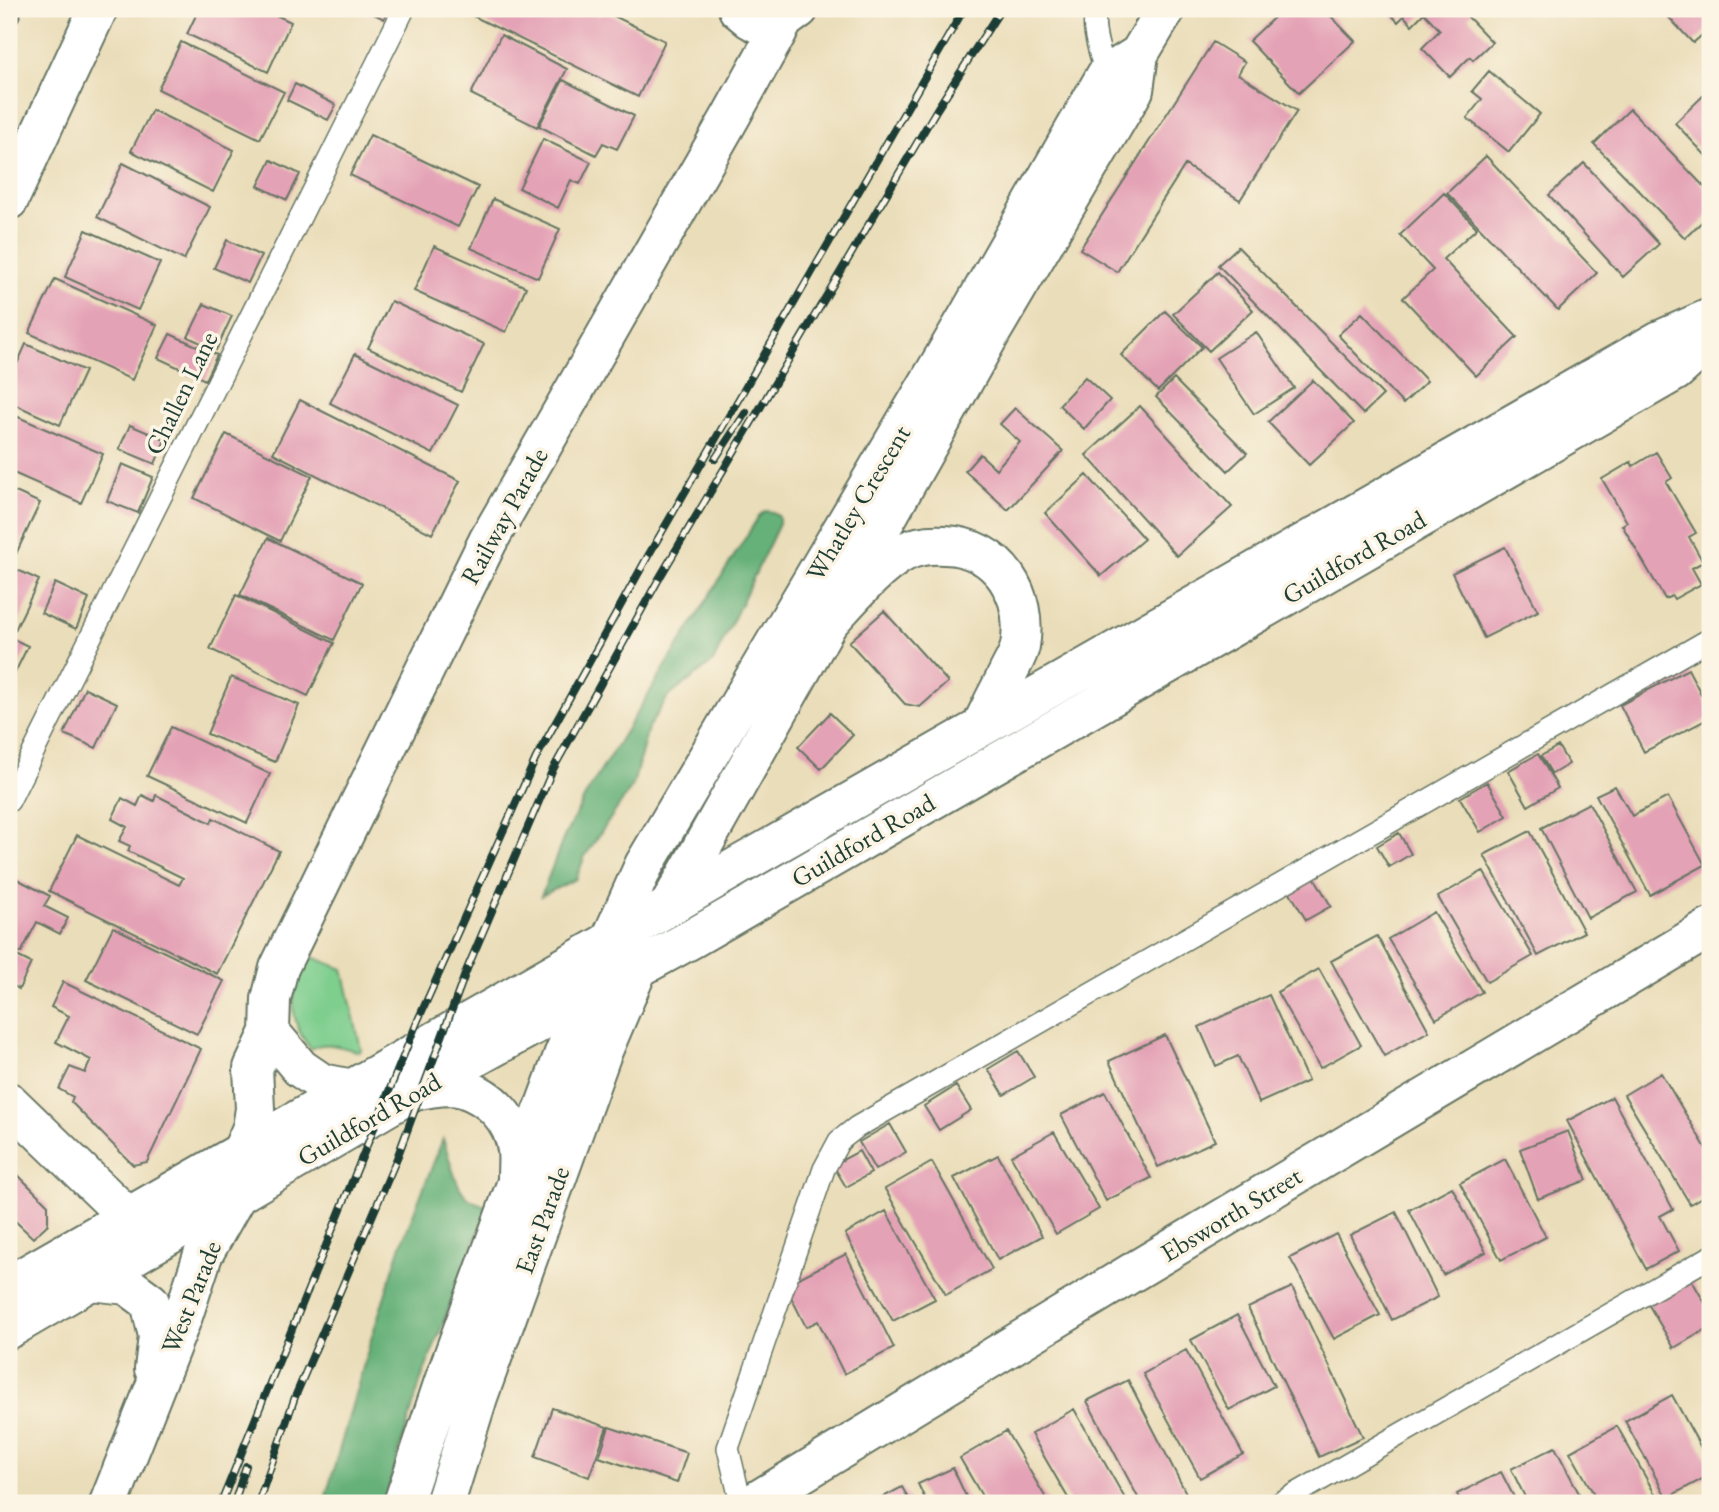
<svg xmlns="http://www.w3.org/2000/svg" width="1719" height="1512" viewBox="0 0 1719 1512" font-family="'EB Garamond',serif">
<rect width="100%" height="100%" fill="#fcf5e5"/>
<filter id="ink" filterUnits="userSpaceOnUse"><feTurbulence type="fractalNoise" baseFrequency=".0143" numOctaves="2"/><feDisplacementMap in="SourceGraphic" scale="14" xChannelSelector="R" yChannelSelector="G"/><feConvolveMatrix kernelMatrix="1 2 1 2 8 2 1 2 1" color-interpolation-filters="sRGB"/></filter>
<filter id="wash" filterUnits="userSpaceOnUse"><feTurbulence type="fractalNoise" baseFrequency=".00686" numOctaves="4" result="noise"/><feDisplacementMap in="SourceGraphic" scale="28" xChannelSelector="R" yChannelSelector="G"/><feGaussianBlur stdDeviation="1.57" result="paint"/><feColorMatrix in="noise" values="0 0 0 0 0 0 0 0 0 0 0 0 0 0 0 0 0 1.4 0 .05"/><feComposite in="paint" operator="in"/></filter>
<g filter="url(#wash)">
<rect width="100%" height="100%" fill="#eaddb9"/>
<path fill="#7ece8e" stroke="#4e8661" stroke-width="2" d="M312,957L343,969L361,1049L360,1052C345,1049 324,1039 311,1049C306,1043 302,1037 299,1030C289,1008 293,974 312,957Z"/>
<path fill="#66b179" stroke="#427756" stroke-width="2" d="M765,511L773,512L779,517V524L713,662L668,697L648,728L633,785L585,856L576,879L541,896L564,837L587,793L759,516Z
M443,1139C449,1155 455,1187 467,1197C473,1202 481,1204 488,1207L420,1383L384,1503H324L372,1336L401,1245Z"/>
<g id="blocks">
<path fill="#e4a2b6" d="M9,9H23L18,20L9,15Z
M199,9H263L291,22L268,72L187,34Z
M364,9H389L384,19Z
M464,9H586L599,16L602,10L665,41L638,97L463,11Z
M1283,9H1324L1355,41L1299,93L1249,41Z
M1386,9H1470L1473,12L1468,17L1492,42L1473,60L1470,57L1450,77L1422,48L1440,30L1424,13L1412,25L1404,16L1398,22Z
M1661,9H1710V28L1693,43Z
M501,35L567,69L537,127L471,94Z
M181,42L284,92L260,139L158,89Z
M1213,42L1245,62L1238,74L1297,111L1240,200L1185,165L1117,272L1080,249Z
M1489,71L1540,114L1509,152L1467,118L1482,99L1472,91Z
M563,80L634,116L617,149L603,143L596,155L539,126Z
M295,84L336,105L328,120L287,100Z
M1708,91L1710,94V160L1675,123Z
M1630,109L1710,193V214L1685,238L1594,144Z
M152,110L234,150L213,192L131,151Z
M370,135L478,187L458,227L350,175Z
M543,139L591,162L580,184L571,180L558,208L519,188Z
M1486,156L1597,273L1558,310L1447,193Z
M271,160L300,174L287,200L258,186Z
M123,163L210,207L184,260L97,217Z
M1584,163L1659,244L1623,277L1549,195Z
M1444,193L1477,228L1443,259L1517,337L1476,376L1403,298L1433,270L1400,235Z
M493,199L560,229L538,278L471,248Z
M86,230L160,263L138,310L65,277Z
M227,240L261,256L248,283L214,268Z
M434,246L526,287L506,332L414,291Z
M1238,247L1383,395L1363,414L1218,265Z
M1218,272L1253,310L1209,351L1173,314Z
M55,279L157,325L132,380L29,333Z
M391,301L484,344L461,392L368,348Z
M204,304L232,316L216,350L188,337Z
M1165,311L1202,347L1158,391L1121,355Z
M1362,313L1427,381L1403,404L1338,335Z
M1256,332L1294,388L1254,414L1216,358Z
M170,334L217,355L205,380L158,358Z
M26,344L85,371L60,425L9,402V382Z
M355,354L458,405L433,454L330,403Z
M1085,377L1110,400L1084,429L1059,405Z
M1174,379L1247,453L1228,471L1156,397Z
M1313,380L1354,423L1309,465L1268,422Z
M300,400L460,481L432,534L273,453Z
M1140,406L1232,507L1177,556L1086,455Z
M1015,408L1063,451L1008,510L965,471L980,454L996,469L1020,442L1000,424Z
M9,413L103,454L81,503L9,471Z
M130,425L165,440L155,464L119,449Z
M226,434L312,476L280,541L194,498Z
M1656,452L1672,478L1666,482L1696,533L1689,537L1703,562L1692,568L1701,584L1674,599L1672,596L1665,599L1622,525L1627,522L1602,479L1631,462L1633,466Z
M122,464L153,477L138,513L107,501Z
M1087,475L1144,539L1101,576L1045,513Z
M9,489L40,503L15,556L9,554Z
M268,538L362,583L334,640L240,595Z
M1505,547L1538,611L1484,638L1452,573Z
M9,566L39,580L15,630L9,626Z
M55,583L89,599L76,629L41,613Z
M236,595L334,643L308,696L210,649Z
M884,611L948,682L920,707L905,704L849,642Z
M9,637L28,646L9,685Z
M1688,669L1710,711V718L1644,752L1620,705Z
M231,677L299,705L275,762L207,734Z
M85,688L117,703L96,748L64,734Z
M830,713L853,735L821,769L798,747Z
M171,727L270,774L247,823L147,776Z
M1558,746L1569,764L1552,774L1541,756Z
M1538,754L1558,788L1528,806L1508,771Z
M1487,782L1507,816L1480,832L1460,798Z
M1615,786L1632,816L1668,797L1705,865L1650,895L1596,795Z
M142,795L154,801L156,795L211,823L213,818L279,851L217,974L49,891L77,835L179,885L183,878L128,851L130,846L119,841L127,827L112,819L122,798L137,806Z
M1589,803L1637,892L1588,918L1541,828Z
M1530,831L1584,932L1538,956L1484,855Z
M1399,833L1411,854L1389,867L1377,846Z
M1483,871L1533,956L1487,982L1438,897Z
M9,875L50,896L44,906L68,918L60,934L37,922L21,953L9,947Z
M1313,875L1331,906L1306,920L1288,889Z
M1434,912L1482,992L1436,1019L1388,939Z
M113,927L224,981L197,1034L86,980Z
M1377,936L1429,1031L1384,1056L1331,961Z
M9,952L31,963L19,989L9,983Z
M1319,969L1361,1045L1320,1068L1277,992Z
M63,982L201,1049L147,1162L133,1165L71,1102L73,1097L59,1089L70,1067L85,1073L91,1060L56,1042L69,1016L51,1007Z
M1269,995L1308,1081L1259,1103L1238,1056L1216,1066L1199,1027Z
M1165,1035L1215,1141L1158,1167L1109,1061Z
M1018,1051L1034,1077L1004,1095L988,1069Z
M1661,1073L1710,1155V1192L1690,1204L1624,1095Z
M956,1086L971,1110L939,1130L924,1106Z
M1105,1092L1151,1178L1106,1201L1061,1115Z
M1612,1097L1673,1209L1660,1216L1679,1251L1646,1269L1567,1121Z
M890,1124L906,1152L875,1170L859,1142Z
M1568,1131L1587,1180L1538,1199L1520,1149Z
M1054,1132L1099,1209L1056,1234L1011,1156Z
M859,1151L871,1173L846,1187L833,1165Z
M998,1155L1042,1236L998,1260L954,1178Z
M1505,1159L1546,1237L1501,1260L1460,1183Z
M932,1162L992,1269L946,1295L885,1189Z
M9,1166L48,1205V1224L33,1238L12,1218L9,1221Z
M1452,1187L1486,1252L1443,1275L1409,1210Z
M886,1211L935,1299L893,1321L845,1234Z
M1396,1212L1438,1297L1392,1320L1350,1235Z
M1336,1234L1380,1315L1334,1339L1290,1258Z
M846,1254L894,1348L844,1374L818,1321L806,1327L785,1285Z
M1690,1277L1710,1312V1327L1674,1348L1647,1302Z
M1292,1287L1363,1437L1319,1457L1248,1308Z
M1237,1315L1274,1386L1229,1410L1191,1340Z
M1186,1350L1243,1454L1200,1478L1143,1374Z
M1128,1380L1186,1493L1166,1503H1141L1087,1401Z
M1672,1395L1710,1464V1475L1667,1498L1625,1421Z
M552,1408L607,1427L589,1477L535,1457Z
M1074,1409L1127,1502L1125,1503H1071L1031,1434Z
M1617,1426L1660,1503H1599L1570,1452Z
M609,1427L687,1453L677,1483L599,1457Z
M1006,1431L1049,1503H986L960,1458Z
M1555,1447L1584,1503H1528L1511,1469Z
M953,1468L969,1503H927L918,1484Z
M1501,1472L1517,1503H1461L1457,1494Z
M902,1487L911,1503H872Z"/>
</g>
</g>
<g filter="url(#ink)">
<use href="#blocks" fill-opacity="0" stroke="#667563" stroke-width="2"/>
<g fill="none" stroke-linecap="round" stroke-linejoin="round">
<defs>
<path id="lane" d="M1098,9C1088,24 1102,57 1106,75
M9,801L404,9
M741,1503L728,1448L824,1169L839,1141L857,1127L1710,639
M1280,1503L1710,1257"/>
<path id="street" d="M738,9L750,19L776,33
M9,200L98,9
M9,1102L128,1217
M91,1281L127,1285L150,1302L158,1336L154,1369
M109,1503L183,1316L203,1255L237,1195
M753,1503L1133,1272L1710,928"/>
<path id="secondary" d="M270,1032L300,1068L322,1083L353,1089
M241,1153L252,1128L255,1109L253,1068L270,1032L271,999L279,968L297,931L488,541L731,116L784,20L799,9"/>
<path id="primary" d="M669,906L992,331L1134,90L1139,54L1166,9
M9,1285L610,941L644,865L967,318L1106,75L1139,54
M9,1329L414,1091L587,996"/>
<path id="highway" d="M826,625C848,602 876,567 904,552C916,546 931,544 945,545C999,547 1029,595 1020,646C1018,656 1011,666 1007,675C998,692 989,710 981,727
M587,996L693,938L1676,371L1710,340
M414,1091C430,1088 447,1084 463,1088C491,1097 513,1120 517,1150C518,1159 517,1168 517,1177
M403,1503L444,1381L563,1056L610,941L738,866L1658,341L1710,318
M445,1503L478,1397L602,1053L642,959"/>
</defs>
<use href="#lane" stroke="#667563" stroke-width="24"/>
<use href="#street" stroke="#667563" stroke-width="42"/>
<use href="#secondary" stroke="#667563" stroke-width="42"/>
<use href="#primary" stroke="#667563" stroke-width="42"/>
<use href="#highway" stroke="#667563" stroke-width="42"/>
<use href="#lane" stroke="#fff" stroke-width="21"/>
<use href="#street" stroke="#fff" stroke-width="38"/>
<use href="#secondary" stroke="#fff" stroke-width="38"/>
<use href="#primary" stroke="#fff" stroke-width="38"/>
<use href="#highway" stroke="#fff" stroke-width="38"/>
<defs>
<path id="rail" d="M715,459L746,412
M221,1503L418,1020L536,758L648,556L964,9
M234,1503L246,1466
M258,1503L295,1397L397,1158L467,969L552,771L660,577L937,109L1001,9"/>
</defs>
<use href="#rail" stroke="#1f3d34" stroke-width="8"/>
<use href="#rail" stroke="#fcf5e5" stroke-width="5" stroke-dasharray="16" stroke-linecap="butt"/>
</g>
</g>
<g text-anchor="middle" stroke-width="7" stroke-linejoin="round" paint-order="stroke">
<g font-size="26" fill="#1f3d34" stroke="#fcf5e5">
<text transform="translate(181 393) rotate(-64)" y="9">Challen Lane</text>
<text transform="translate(858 503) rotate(-59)" y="9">Whatley Crescent</text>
<text transform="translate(504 516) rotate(-61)" y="9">Railway Parade</text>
<text transform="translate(1354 557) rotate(-30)" y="9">Guildford Road</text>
<text transform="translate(863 840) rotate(-30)" y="9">Guildford Road</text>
<text transform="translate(369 1119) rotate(-30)" y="9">Guildford Road</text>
<text transform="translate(1231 1214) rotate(-31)" y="9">Ebsworth Street</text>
<text transform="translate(542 1220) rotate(-70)" y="9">East Parade</text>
<text transform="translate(191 1297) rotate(-68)" y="9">West Parade</text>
</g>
</g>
<rect width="1719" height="1512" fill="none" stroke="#fcf5e5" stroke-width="35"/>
</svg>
